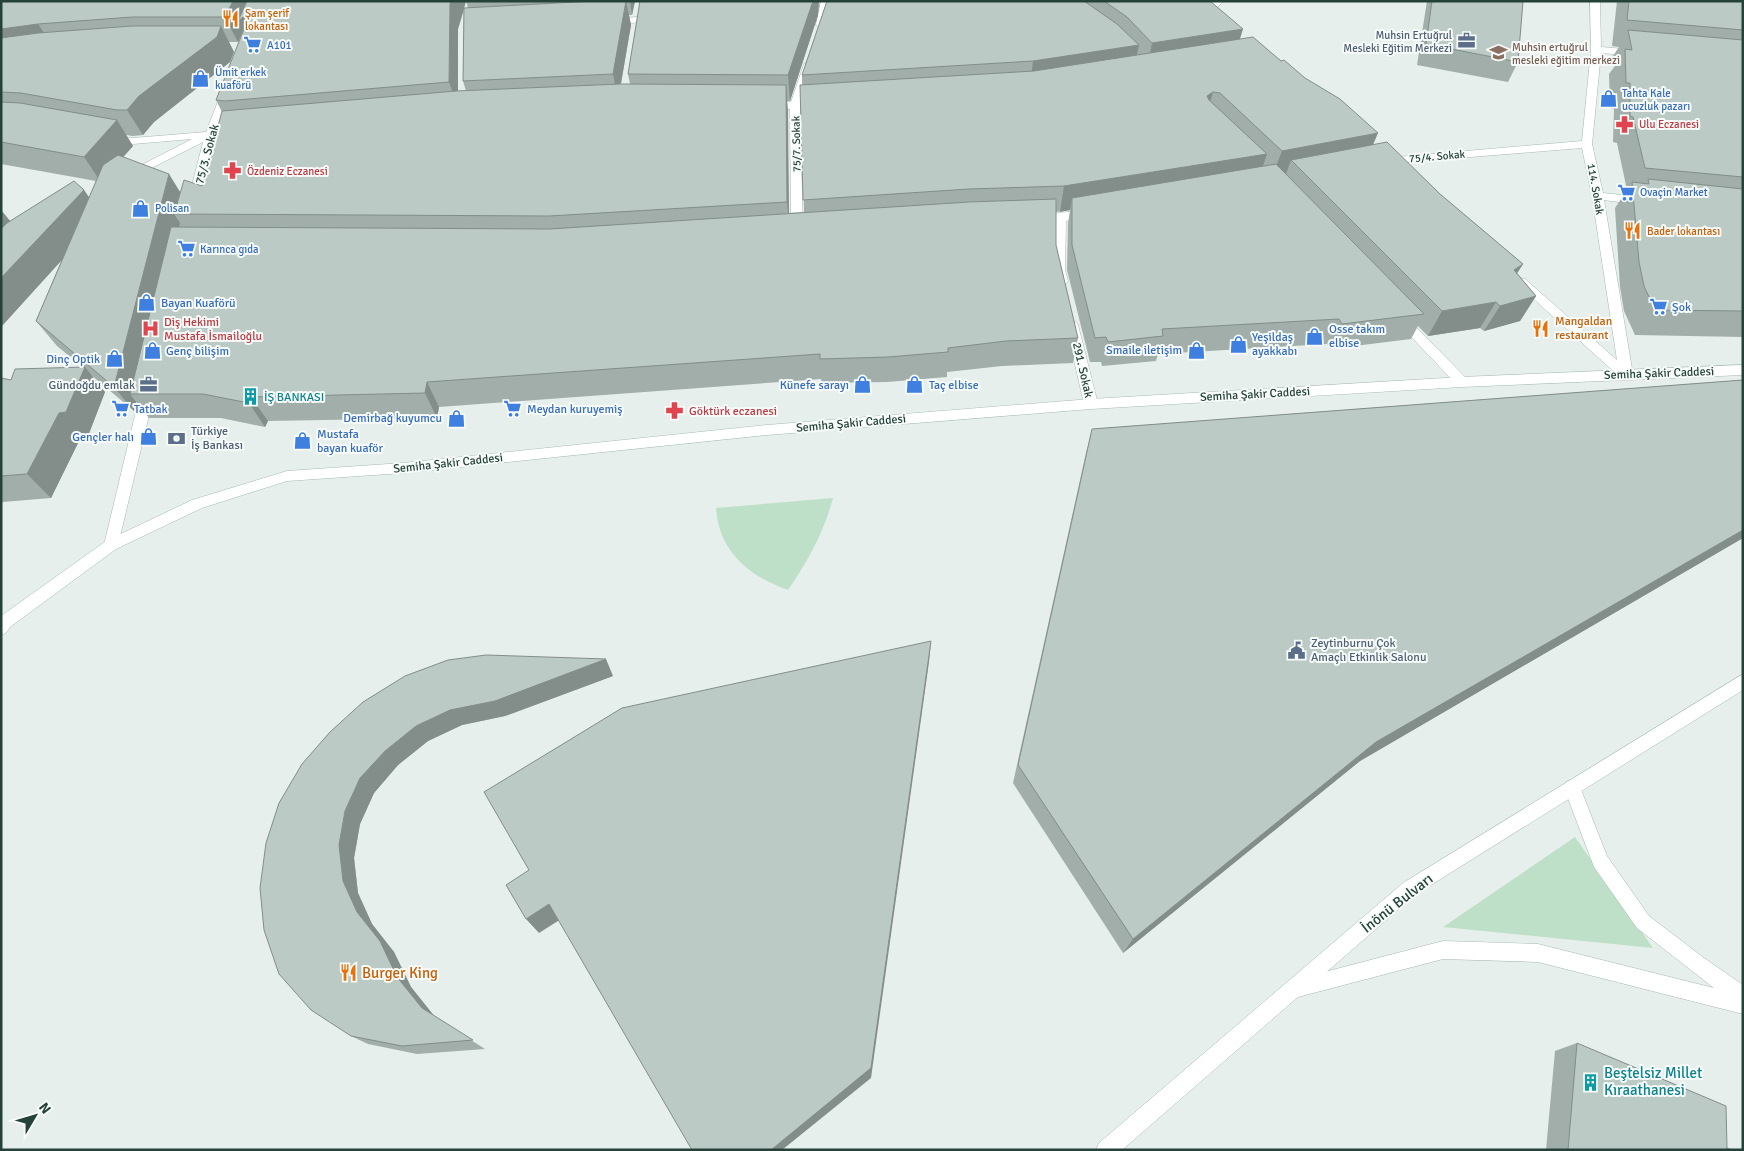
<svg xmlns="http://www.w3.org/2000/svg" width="1744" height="1151" viewBox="0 0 1744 1151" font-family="Signika,sans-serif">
<rect width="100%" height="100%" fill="#e6efeb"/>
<path fill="#bfe0c8" d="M833,498C824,532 808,561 788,590C749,576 719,552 716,508Z
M1575,837L1653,948L1443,927Z"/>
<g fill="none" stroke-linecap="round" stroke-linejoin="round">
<defs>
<path id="street" d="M821,1H831L826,25L821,28L816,25Z
M1213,1H1223L1211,15H1205L1203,13Z
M1590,1H1600L1601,47L1637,50L1642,53L1637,56L1601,53L1592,144L1603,193L1641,197L1647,201L1641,205L1604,200L1633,375L1631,378H1621L1515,282L1521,278L1525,279L1617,360L1592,196L1582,148L1385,164L1379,161L1385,158L1582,141L1591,50Z
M639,17L642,18V22L609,25L604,22L609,19Z
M809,61L814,64L802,102H821L826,105L821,108L800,109L803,232L797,236L791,232L790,109H769L764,106L769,103L791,102L804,64Z
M227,88L232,91L218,130L237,129L242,132L237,135L216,137L197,208L193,209L187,205L203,142L134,177H126L124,175L126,173L192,139L133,144L107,139L106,137L107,135L133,138L206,132L222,91Z
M1089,209L1095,213L1093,216L1066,221L1065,270L1068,281L1066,284H1058L1053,270L1054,222L1037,223L1031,219C1035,215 1079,211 1089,209Z
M1401,315L1405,316L1467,379L1469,382L1467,385H1457L1397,322L1395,319L1397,316Z
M1072,321L1076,322L1078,325L1098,404L1096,408H1086L1084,404L1066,325L1068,322Z
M148,385L153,387L155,390L118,545L116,549L111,551L106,549L104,545L141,390L143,387Z
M1572,780L1578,782L1607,856L1649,916L1704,958L1743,985V1014L1538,962L1443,959L1294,998L1287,996L1285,989L1287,982L1294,980L1443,941L1538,944L1714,988L1637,928L1594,867L1564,788L1566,782Z"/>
<path id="secondary" d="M1743,365V375L1462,387L1091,409L767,435L403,473L287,481L202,508L116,549L10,627L6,633L1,635V616L106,541L192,500L287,471L403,463L767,425L1091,399L1462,377Z
M1743,674V690L1415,895L1122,1150H1096L1099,1143L1403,883Z"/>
</defs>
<use href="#street" stroke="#a8b8b2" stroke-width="1"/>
<use href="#secondary" stroke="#a4bbb3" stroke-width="1"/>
<use href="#street" fill="#fff" fill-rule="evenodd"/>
<use href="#secondary" fill="#fff" fill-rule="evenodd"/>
</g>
<path fill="#a1aea9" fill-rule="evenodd" d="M1,1H635L632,15H629L631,25L621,84H630L628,74L640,1H819L818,15L790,101H787L789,213L804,212L802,75L827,1H1210L1240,39L1372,145L1440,194L1523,264L1517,273L1536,296L1520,321L1484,331L1480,328L1428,336L1418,326L1411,339L1330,349L1327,344L1158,354L1156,361L1102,366L1101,362H1090L1067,270L1068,223L1070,210L1056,212V245L1078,338L1073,363L1002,366L947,372V377L887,382L822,383L821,379L439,407L437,418L268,421L265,427L221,418H149L136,402L134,411L90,374L105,392L88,436L81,437L51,498L3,502L1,503V378L11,380L83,367L57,346L36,321L62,259L1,327V211L10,221L84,190L89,198L96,181L1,164ZM466,1L468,8H464ZM464,10L463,81L466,91H458V29ZM243,32L216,100L222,112L202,186L180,192L123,157L133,146L126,135L133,136L143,135L154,122L230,62L234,52L229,42H238Z
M1427,1H1523L1518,62L1508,82L1417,65Z
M1617,1H1743V337L1635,335L1624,311L1620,287L1615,208L1627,190L1617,143L1613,142L1614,109L1610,108L1609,74L1615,66L1613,56L1619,47L1612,46Z
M1743,380V538L1360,761L1123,953L1013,783L1086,453L1092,429Z
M486,655L613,676L505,716L462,725L428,741L398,765L374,793L360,824L354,858L358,893L372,924L394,952L411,987L435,1017L485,1049L417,1054L368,1044L351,1036L260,888Z
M1577,1043L1727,1148L1731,1150H1546L1555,1051Z"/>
<path fill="#838d89" d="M233,1H257L238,42L225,17Z
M451,1H466L458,29V107L449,82L450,4Z
M626,1L631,25L618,100L613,74Z
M630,1H635L632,15Z
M813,1H819L818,15L790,101L788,75Z
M38,24L55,49L1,57V29Z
M221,26L234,52L230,62L154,122L143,135L127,110L139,96Z
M1243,29L1235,55L1147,69L1152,43Z
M1139,45L1133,71L1030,87L1033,61Z
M786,85L788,111L789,227L787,202Z
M1213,92L1206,117L1207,96Z
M117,120L133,146L101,182L84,157Z
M1378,133L1367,159L1291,160L1286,174L1272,177L1282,151Z
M1267,154L1258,180L1072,198L1070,210L1060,212L1064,186Z
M169,174L185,200L174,214L180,223L138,394H130L136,402L134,411L114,387Z
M84,190L102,216L1,327V278Z
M2,211L23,237L1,251V212Z
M1523,264L1507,289L1514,270Z
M1536,296L1520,321L1484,331L1500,306Z
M1496,302L1480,328L1428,336L1442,311Z
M85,367L105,392L88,436L81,437L51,498L27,474L59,413Z
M427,382L439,407L437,418L425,393Z
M251,397L268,421L265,427L249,403Z
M1743,530V538L1360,761L1123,953L1133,939L1376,742Z
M931,641L929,662L871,1078L782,1150H771Z
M606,659L613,676L505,716L462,725L428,741L398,765L374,793L360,824L354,858L358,893L372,924L394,952L411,987L435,1017L422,1008L397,977L357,912L343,881L339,845L345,811L360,778L385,751L416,726L450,710Z
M549,904L561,919L539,933L526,919Z"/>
<path fill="#bbcac4" stroke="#838d89" d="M1,1H233L225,17H132L38,24L1,29Z
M247,1H451L450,4L449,82L225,101L216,100L251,11L238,21Z
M594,1H626L613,74L463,81L464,8Z
M640,1H813L788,75L628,74Z
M827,1H1084L1117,24L1139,45L1033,61L802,75Z
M1104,1H1210L1243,29L1152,43L1127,17Z
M1432,1H1523L1518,62L1426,44Z
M1629,1H1743V30L1627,20Z
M132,26H221L217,37L139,96L127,110H117L21,93L1,92V38L38,33Z
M1628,30L1743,40V177L1645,168L1633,117L1630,116V83H1626L1625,49L1632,50Z
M1253,37L1281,61L1284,60L1305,78L1340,99L1378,133L1282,151L1220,93L1213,92L1207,96L1209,100L1267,154L1064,186L969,189L803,200L800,85L1034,71Z
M620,84L786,85L787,202L549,216L174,214L184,180L202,186L222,111L456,91Z
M1,102L20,103L117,120L84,157L1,142Z
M1387,142L1440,194L1523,264L1514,270L1536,296L1500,306L1496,302L1442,311L1291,160Z
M118,155L169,174L114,387L36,321L103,165Z
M1276,164L1424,314L1342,324L1339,319L1162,329L1163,336L1108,342L1106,337L1095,338L1072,245V198Z
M1648,179L1743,189V311L1655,310L1644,286L1639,262L1632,182L1649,184Z
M74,181L84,190L1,278V229L7,223Z
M1056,199V245L1078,338L1006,341L948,348V352L888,357L820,359V354L427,382L425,393L251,397L249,403L203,394H130L171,227L550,229L969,202Z
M85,367L66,412L59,413L27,474L1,476V378L11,380L15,369Z
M1743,380V530L1376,742L1133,939L1018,765L1092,429Z
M931,641L871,1068L771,1150H692L549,904L526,919L506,885L529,870L484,792L622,708Z
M486,655L606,659L495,701L450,710L416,726L385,751L360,778L345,811L339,845L343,881L357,912L380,941L397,977L422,1008L473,1040L402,1046L351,1036L311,1010L279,974L264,930L260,888L266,843L279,803L302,764L330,732L363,702L405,676L448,660Z
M1577,1043L1726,1106L1727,1148L1731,1150H1568Z"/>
<defs>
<symbol id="restaurant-bare" viewBox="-9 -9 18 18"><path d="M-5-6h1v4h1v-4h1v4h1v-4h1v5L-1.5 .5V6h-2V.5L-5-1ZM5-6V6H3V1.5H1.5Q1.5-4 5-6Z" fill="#e8710a" stroke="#f7fbf9" stroke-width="2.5" paint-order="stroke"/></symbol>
<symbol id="office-bare" viewBox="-9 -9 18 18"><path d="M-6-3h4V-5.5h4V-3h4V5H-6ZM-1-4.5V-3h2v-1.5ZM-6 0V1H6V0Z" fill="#5c6f8a" stroke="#f7fbf9" stroke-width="2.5" paint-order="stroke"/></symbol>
<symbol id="supermarket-bare" viewBox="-9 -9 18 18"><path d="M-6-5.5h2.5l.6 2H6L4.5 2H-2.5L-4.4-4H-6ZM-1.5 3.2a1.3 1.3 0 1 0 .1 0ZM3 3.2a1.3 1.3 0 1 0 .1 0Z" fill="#3f7fe0" stroke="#f7fbf9" stroke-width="2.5" paint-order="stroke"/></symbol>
<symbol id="school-bare" viewBox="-9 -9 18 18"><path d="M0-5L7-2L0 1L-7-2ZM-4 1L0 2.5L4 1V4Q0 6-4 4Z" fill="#8d6e63" stroke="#f7fbf9" stroke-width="2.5" paint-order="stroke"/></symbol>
<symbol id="shop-bare" viewBox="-9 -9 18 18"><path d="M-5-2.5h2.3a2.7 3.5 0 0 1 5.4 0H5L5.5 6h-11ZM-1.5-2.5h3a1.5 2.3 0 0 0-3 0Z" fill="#3f7fe0" stroke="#f7fbf9" stroke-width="2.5" paint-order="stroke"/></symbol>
<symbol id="pharmacy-bare" viewBox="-9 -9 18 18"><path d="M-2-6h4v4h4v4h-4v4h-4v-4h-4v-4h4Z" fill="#e0444e" stroke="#f7fbf9" stroke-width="2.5" paint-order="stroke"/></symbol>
<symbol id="hospital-bare" viewBox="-9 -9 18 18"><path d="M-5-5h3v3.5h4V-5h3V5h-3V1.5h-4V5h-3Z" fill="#e0444e" stroke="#f7fbf9" stroke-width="2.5" paint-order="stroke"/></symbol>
<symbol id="building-bare" viewBox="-9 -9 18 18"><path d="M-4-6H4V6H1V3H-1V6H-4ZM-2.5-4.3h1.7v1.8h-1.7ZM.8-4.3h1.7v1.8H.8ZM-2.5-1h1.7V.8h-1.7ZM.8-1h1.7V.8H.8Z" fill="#0f9aa8" stroke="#f7fbf9" stroke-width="2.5" paint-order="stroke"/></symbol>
<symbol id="bank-bare" viewBox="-9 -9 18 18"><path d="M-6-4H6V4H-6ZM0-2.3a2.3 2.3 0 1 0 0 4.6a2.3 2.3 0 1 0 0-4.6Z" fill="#5c6f8a" stroke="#f7fbf9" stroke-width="2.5" paint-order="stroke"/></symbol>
<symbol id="civic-bare" viewBox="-9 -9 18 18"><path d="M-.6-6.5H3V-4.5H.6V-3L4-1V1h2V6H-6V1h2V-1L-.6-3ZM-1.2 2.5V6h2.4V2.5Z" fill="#5c6f8a" stroke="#f7fbf9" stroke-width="2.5" paint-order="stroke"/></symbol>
</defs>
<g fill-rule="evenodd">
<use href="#restaurant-bare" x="218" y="6" width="25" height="25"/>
<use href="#office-bare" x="1454" y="28" width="25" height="25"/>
<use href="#supermarket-bare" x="240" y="32" width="25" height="25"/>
<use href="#school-bare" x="1486" y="40" width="25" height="25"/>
<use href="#shop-bare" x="188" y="66" width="25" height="25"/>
<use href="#shop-bare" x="1596" y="86" width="25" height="25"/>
<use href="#pharmacy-bare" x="1612" y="112" width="25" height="25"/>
<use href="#pharmacy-bare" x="220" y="158" width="25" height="25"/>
<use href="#supermarket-bare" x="1614" y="180" width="25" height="25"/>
<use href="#shop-bare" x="128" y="196" width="25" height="25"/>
<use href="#restaurant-bare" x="1620" y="218" width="25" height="25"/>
<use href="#supermarket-bare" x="174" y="236" width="25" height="25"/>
<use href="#shop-bare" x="134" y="290" width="25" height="25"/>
<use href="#supermarket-bare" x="1646" y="294" width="25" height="25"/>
<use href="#restaurant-bare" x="1528" y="316" width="25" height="25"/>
<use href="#hospital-bare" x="138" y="316" width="25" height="25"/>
<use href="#shop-bare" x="1302" y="324" width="25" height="25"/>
<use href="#shop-bare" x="1226" y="332" width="25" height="25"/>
<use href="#shop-bare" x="1184" y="338" width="25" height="25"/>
<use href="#shop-bare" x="140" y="338" width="25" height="25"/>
<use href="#shop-bare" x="102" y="346" width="25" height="25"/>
<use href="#office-bare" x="136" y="372" width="25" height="25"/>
<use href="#shop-bare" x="850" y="372" width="25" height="25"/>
<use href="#shop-bare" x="902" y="372" width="25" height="25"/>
<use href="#building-bare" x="238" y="384" width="25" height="25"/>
<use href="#supermarket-bare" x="108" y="396" width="25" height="25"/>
<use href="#supermarket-bare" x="500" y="396" width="25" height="25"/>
<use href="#pharmacy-bare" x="662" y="398" width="25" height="25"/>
<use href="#shop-bare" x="444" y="406" width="25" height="25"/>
<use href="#shop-bare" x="136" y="424" width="25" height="25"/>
<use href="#bank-bare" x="164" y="426" width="25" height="25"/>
<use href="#shop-bare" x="290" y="428" width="25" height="25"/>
<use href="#civic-bare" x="1284" y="638" width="25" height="25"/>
<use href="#restaurant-bare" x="336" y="960" width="25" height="25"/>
<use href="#building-bare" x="1578" y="1070" width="25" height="25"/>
</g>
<g text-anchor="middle" stroke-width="4" stroke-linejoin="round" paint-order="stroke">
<g font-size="11" fill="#c56008" stroke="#f7fbf9" text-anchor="start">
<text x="245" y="17">Şam şerif<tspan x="245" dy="13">lokantası</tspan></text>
<text x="1647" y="235">Bader lokantası</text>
</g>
<g font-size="11" fill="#4e5e75" stroke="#f7fbf9" text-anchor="end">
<text x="1452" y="39">Muhsin Ertuğrul<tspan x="1452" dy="13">Mesleki Eğitim Merkezi</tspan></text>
</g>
<g font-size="11" fill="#366cbe" stroke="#f7fbf9" text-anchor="start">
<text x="267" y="49">A101</text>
<text x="215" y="76">Ümit erkek<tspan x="215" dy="13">kuaförü</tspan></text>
<text x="1622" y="97">Tahta Kale<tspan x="1622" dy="13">ucuzluk pazarı</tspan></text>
<text x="1640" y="196">Ovaçin Market</text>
<text x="155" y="212">Polisan</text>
<text x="200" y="253">Karınca gıda</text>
</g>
<g font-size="11" fill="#785e54" stroke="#f7fbf9" text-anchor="start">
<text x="1512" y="51">Muhsin ertuğrul<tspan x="1512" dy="13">mesleki eğitim merkezi</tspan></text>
</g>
<g font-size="11" fill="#be3a42" stroke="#f7fbf9" text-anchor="start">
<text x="1639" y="128">Ulu Eczanesi</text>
<text x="247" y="175">Özdeniz Eczanesi</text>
</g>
<g font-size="11" fill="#24423a" stroke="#f7fbf9">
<text transform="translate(796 144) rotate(-91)" y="4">75/7. Sokak</text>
<text transform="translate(1437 156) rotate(-5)" y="4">75/4. Sokak</text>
<text transform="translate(1596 189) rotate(80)" y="4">114. Sokak</text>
</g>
<g font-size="12" fill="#24423a" stroke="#f7fbf9">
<text transform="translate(207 154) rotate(-75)" y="4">75/3. Sokak</text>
<text transform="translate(1083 370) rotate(77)" y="4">291. Sokak</text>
<text transform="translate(1659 373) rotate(-2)" y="4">Semiha Şakir Caddesi</text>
<text transform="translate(1255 394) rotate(-3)" y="4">Semiha Şakir Caddesi</text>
<text transform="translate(851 423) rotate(-5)" y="4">Semiha Şakir Caddesi</text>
<text transform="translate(448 463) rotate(-6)" y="4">Semiha Şakir Caddesi</text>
</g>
<g font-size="12" fill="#366cbe" stroke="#f7fbf9" text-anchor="start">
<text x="161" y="307">Bayan Kuaförü</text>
<text x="1672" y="311">Şok</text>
<text x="1329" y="333">Osse takım<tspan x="1329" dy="14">elbise</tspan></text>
<text x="1252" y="341">Yeşildaş<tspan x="1252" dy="14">ayakkabı</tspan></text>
<text x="1182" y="354" text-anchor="end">Smaile iletişim</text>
<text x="166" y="355">Genç bilişim</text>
<text x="100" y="363" text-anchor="end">Dinç Optik</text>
<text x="849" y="389" text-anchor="end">Künefe sarayı</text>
<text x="929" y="389">Taç elbise</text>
<text x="134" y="413">Tatbak</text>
<text x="527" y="413">Meydan kuruyemiş</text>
<text x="442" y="422" text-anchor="end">Demirbağ kuyumcu</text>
<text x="317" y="438">Mustafa<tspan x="317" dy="14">bayan kuaför</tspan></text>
<text x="134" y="441" text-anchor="end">Gençler halı</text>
</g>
<g font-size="12" fill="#c56008" stroke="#f7fbf9" text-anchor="start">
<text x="1555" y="325">Mangaldan<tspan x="1555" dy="14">restaurant</tspan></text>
</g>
<g font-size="12" fill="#be3a42" stroke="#f7fbf9" text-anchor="start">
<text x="164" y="326">Diş Hekimi<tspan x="164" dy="14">Mustafa İsmailoğlu</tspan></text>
<text x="689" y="415">Göktürk eczanesi</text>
</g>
<g font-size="12" fill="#4e5e75" stroke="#f7fbf9" text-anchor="start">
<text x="135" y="389" text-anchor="end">Gündoğdu emlak</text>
<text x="191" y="435">Türkiye<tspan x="191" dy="14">İş Bankası</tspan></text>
<text x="1311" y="647">Zeytinburnu Çok<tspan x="1311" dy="14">Amaçlı Etkinlik Salonu</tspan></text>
</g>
<g font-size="12" fill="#0d838f" stroke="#f7fbf9" text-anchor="start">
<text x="264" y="401">İŞ BANKASI</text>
</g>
<g font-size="15" fill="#24423a" stroke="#f7fbf9">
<text transform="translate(1397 903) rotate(-38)" y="5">İnönü Bulvarı</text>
</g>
<g font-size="15" fill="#c56008" stroke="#f7fbf9" text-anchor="start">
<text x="362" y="978">Burger King</text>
</g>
<g font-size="15" fill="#0d838f" stroke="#f7fbf9" text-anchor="start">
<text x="1604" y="1078">Beştelsiz Millet<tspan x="1604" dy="17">Kıraathanesi</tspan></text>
</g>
</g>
<rect width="1744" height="1151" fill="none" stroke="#24423a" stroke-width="5"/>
<g transform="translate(35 1116) rotate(52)" stroke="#f7fbf9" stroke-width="4" paint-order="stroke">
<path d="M0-4L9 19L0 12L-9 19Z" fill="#24423a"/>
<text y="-8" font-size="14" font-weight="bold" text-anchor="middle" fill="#24423a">N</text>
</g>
</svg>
